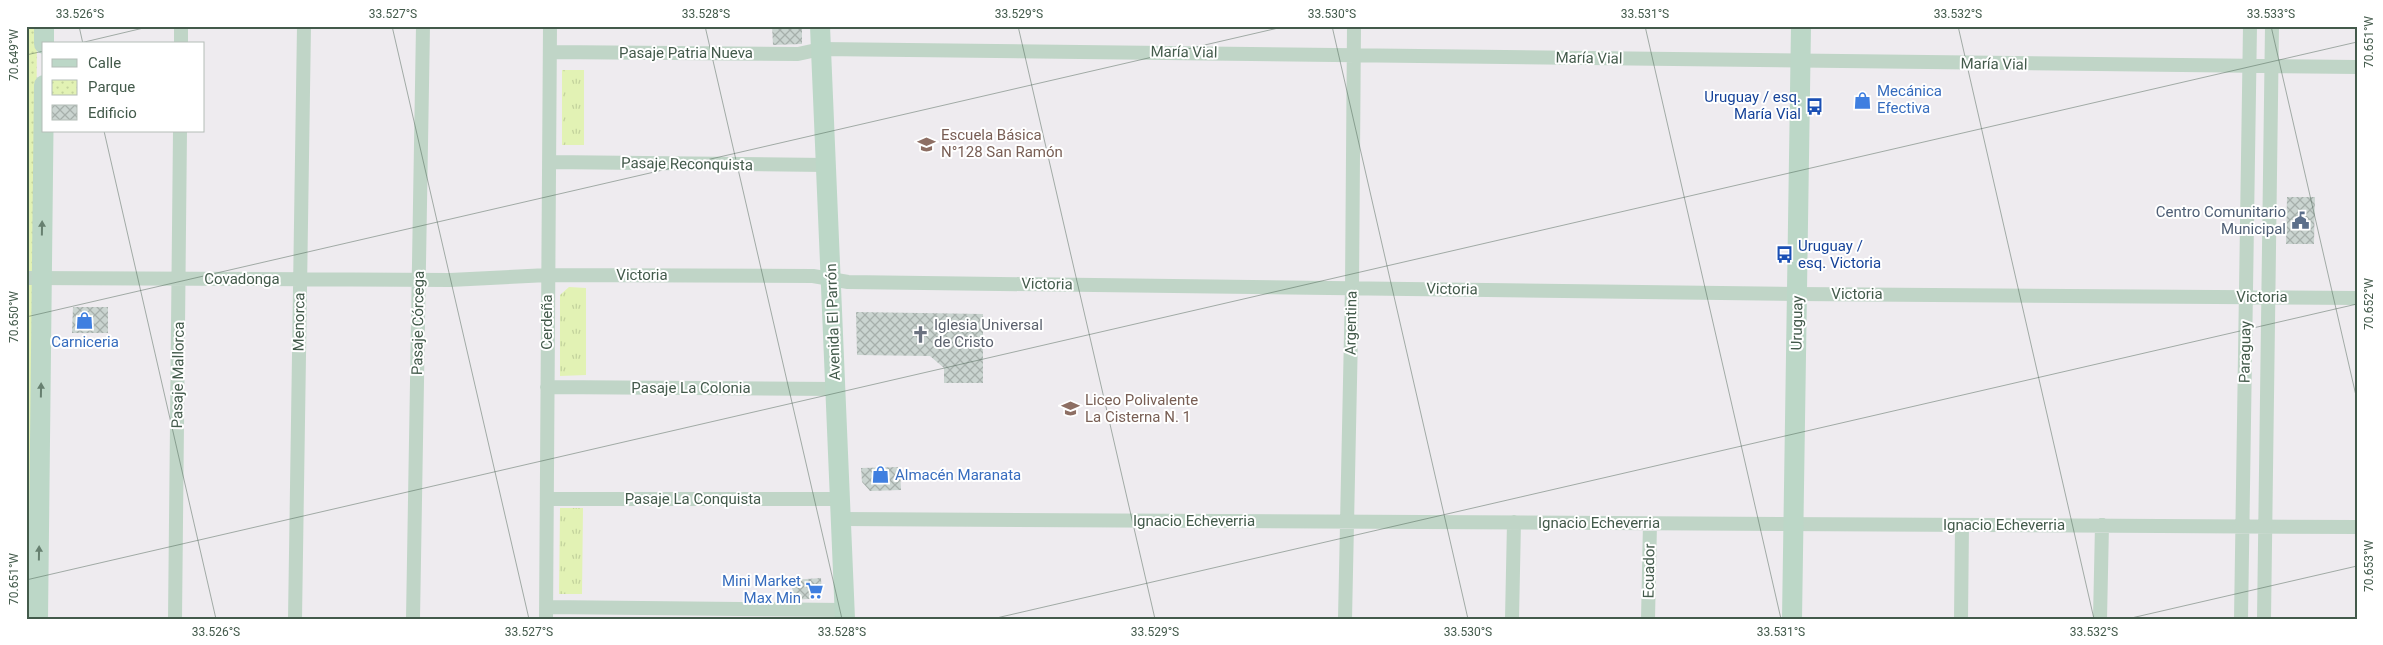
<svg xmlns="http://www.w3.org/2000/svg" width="2383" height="645" viewBox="0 0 2383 645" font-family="Roboto,sans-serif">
<defs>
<pattern id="grass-tufts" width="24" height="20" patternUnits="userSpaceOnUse" patternTransform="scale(1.25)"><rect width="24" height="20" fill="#e2f2b4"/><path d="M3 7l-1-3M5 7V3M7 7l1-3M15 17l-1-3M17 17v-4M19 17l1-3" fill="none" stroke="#c3d29c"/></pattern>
<pattern id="park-dots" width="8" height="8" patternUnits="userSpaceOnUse" patternTransform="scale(1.25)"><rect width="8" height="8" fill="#e2f2b4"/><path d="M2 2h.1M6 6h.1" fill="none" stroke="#c3d29c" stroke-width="1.8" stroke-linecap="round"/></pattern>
<pattern id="building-cross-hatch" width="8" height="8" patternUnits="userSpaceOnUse" patternTransform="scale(1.25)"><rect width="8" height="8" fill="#cad4d0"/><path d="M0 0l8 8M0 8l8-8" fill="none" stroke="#a6afab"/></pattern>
</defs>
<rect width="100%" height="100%" fill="#eeebef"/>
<path fill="url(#grass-tufts)" d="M562,70H584V145H562Z
M569,287L586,288V375L560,376V295Z
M560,508H583L582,594H559Z"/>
<path fill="url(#park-dots)" d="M26,26H37L33,619H26Z"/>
<path fill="url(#building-cross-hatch)" d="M772,26H802V44L773,45Z
M2287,197H2315L2314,244H2286Z
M73,307H108V333H72Z
M856,312L983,314V383H944V368L930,356L857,355Z
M900,467L901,490L870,491L862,482L861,468Z
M821,578L822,598L793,600L792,580Z"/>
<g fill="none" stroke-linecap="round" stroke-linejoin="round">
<path stroke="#c0d5c7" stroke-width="14" d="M181,44V26
M550,52L798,54L821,49L2357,67
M549,162L826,165
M26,278L450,280L548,275L813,276L848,282L1797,294L2357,298
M547,387L835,389
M547,499H840
M841,519L2357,527
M546,607L845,610
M175,619L180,131
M295,619L304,26
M413,619L423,26
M546,619L550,26
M1345,619L1352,287L1354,26
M1512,619L1514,522
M1648,619L1650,523
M1961,619L1962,525
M2100,619L2102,525
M2241,619L2250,26
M2264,619L2272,26"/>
<path stroke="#bcd7c7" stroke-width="20" d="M820,26L845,619
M44,44V26
M38,619L44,85
M1792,619L1801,26"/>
</g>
<defs><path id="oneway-solid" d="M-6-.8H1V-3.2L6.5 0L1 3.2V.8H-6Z" transform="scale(1.25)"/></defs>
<g fill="#678070">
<use href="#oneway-solid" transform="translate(42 228) rotate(-89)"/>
<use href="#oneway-solid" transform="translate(41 390) rotate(-89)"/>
<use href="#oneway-solid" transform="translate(39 553) rotate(-89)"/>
</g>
<path fill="none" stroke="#435a4b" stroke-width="1" stroke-opacity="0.45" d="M79,26L83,44M392,26L529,619M705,26L842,619M1018,26L1155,619M1332,26L1468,619M1645,26L1781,619M1958,26L2094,619M2271,26L2357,400M76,44L152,26M26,55L44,51M104,131L216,619M26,317L1287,26M26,580L2357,42M992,619L2357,304M2127,619L2357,566"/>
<defs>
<symbol id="shop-bare" viewBox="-9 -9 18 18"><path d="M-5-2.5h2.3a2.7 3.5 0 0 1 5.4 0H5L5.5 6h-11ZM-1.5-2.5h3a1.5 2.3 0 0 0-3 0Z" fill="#3f7fe0" stroke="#fff" stroke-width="2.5" paint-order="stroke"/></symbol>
<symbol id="bus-bare" viewBox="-9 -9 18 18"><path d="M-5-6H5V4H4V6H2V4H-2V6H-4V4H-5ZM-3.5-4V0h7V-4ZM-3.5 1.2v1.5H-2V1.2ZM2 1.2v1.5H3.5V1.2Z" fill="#1a4fb4" stroke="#fff" stroke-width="2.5" paint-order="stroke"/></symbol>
<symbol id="school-bare" viewBox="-9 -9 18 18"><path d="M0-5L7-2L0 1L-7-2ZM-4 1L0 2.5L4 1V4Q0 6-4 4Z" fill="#8d6e63" stroke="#fff" stroke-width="2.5" paint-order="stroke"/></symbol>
<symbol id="civic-bare" viewBox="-9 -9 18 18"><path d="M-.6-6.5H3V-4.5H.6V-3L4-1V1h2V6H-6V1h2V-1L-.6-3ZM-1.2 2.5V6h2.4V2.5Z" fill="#5c6f8a" stroke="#fff" stroke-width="2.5" paint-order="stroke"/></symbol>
<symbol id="church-bare" viewBox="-9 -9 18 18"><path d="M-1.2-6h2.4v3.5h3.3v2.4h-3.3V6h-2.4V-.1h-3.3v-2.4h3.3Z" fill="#6b7280" stroke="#fff" stroke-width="2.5" paint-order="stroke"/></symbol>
<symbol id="supermarket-bare" viewBox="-9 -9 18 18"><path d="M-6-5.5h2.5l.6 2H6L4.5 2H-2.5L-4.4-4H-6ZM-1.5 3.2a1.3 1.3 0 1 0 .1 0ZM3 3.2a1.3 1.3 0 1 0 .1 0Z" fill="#3f7fe0" stroke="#fff" stroke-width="2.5" paint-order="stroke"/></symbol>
</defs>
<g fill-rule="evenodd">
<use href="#shop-bare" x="1850" y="88" width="25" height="25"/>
<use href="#bus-bare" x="1802" y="94" width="25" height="25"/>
<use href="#school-bare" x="914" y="132" width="25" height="25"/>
<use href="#civic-bare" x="2288" y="208" width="25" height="25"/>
<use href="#bus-bare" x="1772" y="242" width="25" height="25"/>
<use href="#shop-bare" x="72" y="308" width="25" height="25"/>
<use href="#church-bare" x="908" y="322" width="25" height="25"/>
<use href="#school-bare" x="1058" y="396" width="25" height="25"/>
<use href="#shop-bare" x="868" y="462" width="25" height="25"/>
<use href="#supermarket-bare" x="802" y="578" width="25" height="25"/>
</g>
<g text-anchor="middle" stroke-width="4" stroke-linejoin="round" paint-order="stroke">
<g font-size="15" fill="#435a4b" stroke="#fff">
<text transform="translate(1184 52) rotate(1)" y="5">María Vial</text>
<text x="686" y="58">Pasaje Patria Nueva</text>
<text transform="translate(1589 58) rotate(1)" y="5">María Vial</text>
<text transform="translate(1994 64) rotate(1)" y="5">María Vial</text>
<text transform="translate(687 164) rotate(1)" y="5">Pasaje Reconquista</text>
<text x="642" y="280">Victoria</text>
<text x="242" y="284">Covadonga</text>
<text transform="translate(1047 284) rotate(1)" y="5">Victoria</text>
<text transform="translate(1452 289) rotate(1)" y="5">Victoria</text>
<text x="1857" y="299">Victoria</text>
<text x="2262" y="302">Victoria</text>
<text transform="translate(299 322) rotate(-89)" y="5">Menorca</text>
<text transform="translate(547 322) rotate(-90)" y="5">Cerdeña</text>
<text transform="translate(833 322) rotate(-92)" y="5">Avenida El Parrón</text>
<text transform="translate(418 323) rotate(-89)" y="5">Pasaje Córcega</text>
<text transform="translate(1351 323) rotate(-89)" y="5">Argentina</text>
<text transform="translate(1797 323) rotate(-89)" y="5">Uruguay</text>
<text transform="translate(2245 352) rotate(-89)" y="5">Paraguay</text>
<text transform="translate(178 375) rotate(-89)" y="5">Pasaje Mallorca</text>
<text x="691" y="393">Pasaje La Colonia</text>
<text x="693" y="504">Pasaje La Conquista</text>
<text x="1194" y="526">Ignacio Echeverria</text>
<text x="1599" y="528">Ignacio Echeverria</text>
<text x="2004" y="530">Ignacio Echeverria</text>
<text transform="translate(1649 571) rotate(-89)" y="5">Ecuador</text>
</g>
<g font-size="15" fill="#366cbe" stroke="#fff" text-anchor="start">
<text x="1877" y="96">Mecánica<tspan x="1877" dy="17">Efectiva</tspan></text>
<text x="85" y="347" text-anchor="middle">Carniceria</text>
<text x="895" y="480">Almacén Maranata</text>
<text x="801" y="586" text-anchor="end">Mini Market<tspan x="801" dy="17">Max Min</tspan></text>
</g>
<g font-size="15" fill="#164399" stroke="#fff" text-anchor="end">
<text x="1801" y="102">Uruguay / esq.<tspan x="1801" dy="17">María Vial</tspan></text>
<text x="1798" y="251" text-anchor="start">Uruguay /<tspan x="1798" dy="17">esq. Victoria</tspan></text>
</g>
<g font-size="15" fill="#785e54" stroke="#fff" text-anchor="start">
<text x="941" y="140">Escuela Básica<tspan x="941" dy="17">N°128 San Ramón</tspan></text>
<text x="1085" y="405">Liceo Polivalente<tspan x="1085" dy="17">La Cisterna N. 1</tspan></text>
</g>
<g font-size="15" fill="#4e5e75" stroke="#fff" text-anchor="end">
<text x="2286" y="217">Centro Comunitario<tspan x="2286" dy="17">Municipal</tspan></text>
</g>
<g font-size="15" fill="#5b616d" stroke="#fff" text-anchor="start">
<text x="934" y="330">Iglesia Universal<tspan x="934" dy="17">de Cristo</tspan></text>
</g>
</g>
<rect width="2383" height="645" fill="none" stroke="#ffffff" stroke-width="55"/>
<rect x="42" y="42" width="162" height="90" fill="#ffffff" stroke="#b4bdb7"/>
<rect x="52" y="59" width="25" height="8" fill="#bcd7c7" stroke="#b4bdb7"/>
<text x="88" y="68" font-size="15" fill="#435a4b">Calle</text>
<rect x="52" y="80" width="25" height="15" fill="url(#park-dots)" stroke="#b4bdb7"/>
<text x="88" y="92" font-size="15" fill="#435a4b">Parque</text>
<rect x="52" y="105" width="25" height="15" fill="url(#building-cross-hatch)" stroke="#b4bdb7"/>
<text x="88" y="118" font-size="15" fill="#435a4b">Edificio</text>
<rect x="28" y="28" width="2328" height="590" fill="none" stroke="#435a4b" stroke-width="2"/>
<g font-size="12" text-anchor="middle" fill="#435a4b">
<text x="80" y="18">33.526°S</text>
<text x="393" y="18">33.527°S</text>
<text x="706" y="18">33.528°S</text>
<text x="1019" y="18">33.529°S</text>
<text x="1332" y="18">33.530°S</text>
<text x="1645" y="18">33.531°S</text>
<text x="1958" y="18">33.532°S</text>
<text x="2271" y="18">33.533°S</text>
<text transform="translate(2369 42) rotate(-90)" y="4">70.651°W</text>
<text transform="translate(14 55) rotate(-90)" y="4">70.649°W</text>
<text transform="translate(2369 304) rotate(-90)" y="4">70.652°W</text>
<text transform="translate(14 317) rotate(-90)" y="4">70.650°W</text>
<text transform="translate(2369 566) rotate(-90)" y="4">70.653°W</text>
<text transform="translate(14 579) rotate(-90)" y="4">70.651°W</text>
<text x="216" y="636">33.526°S</text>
<text x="529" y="636">33.527°S</text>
<text x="842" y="636">33.528°S</text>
<text x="1155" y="636">33.529°S</text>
<text x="1468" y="636">33.530°S</text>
<text x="1781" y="636">33.531°S</text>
<text x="2094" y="636">33.532°S</text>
</g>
</svg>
